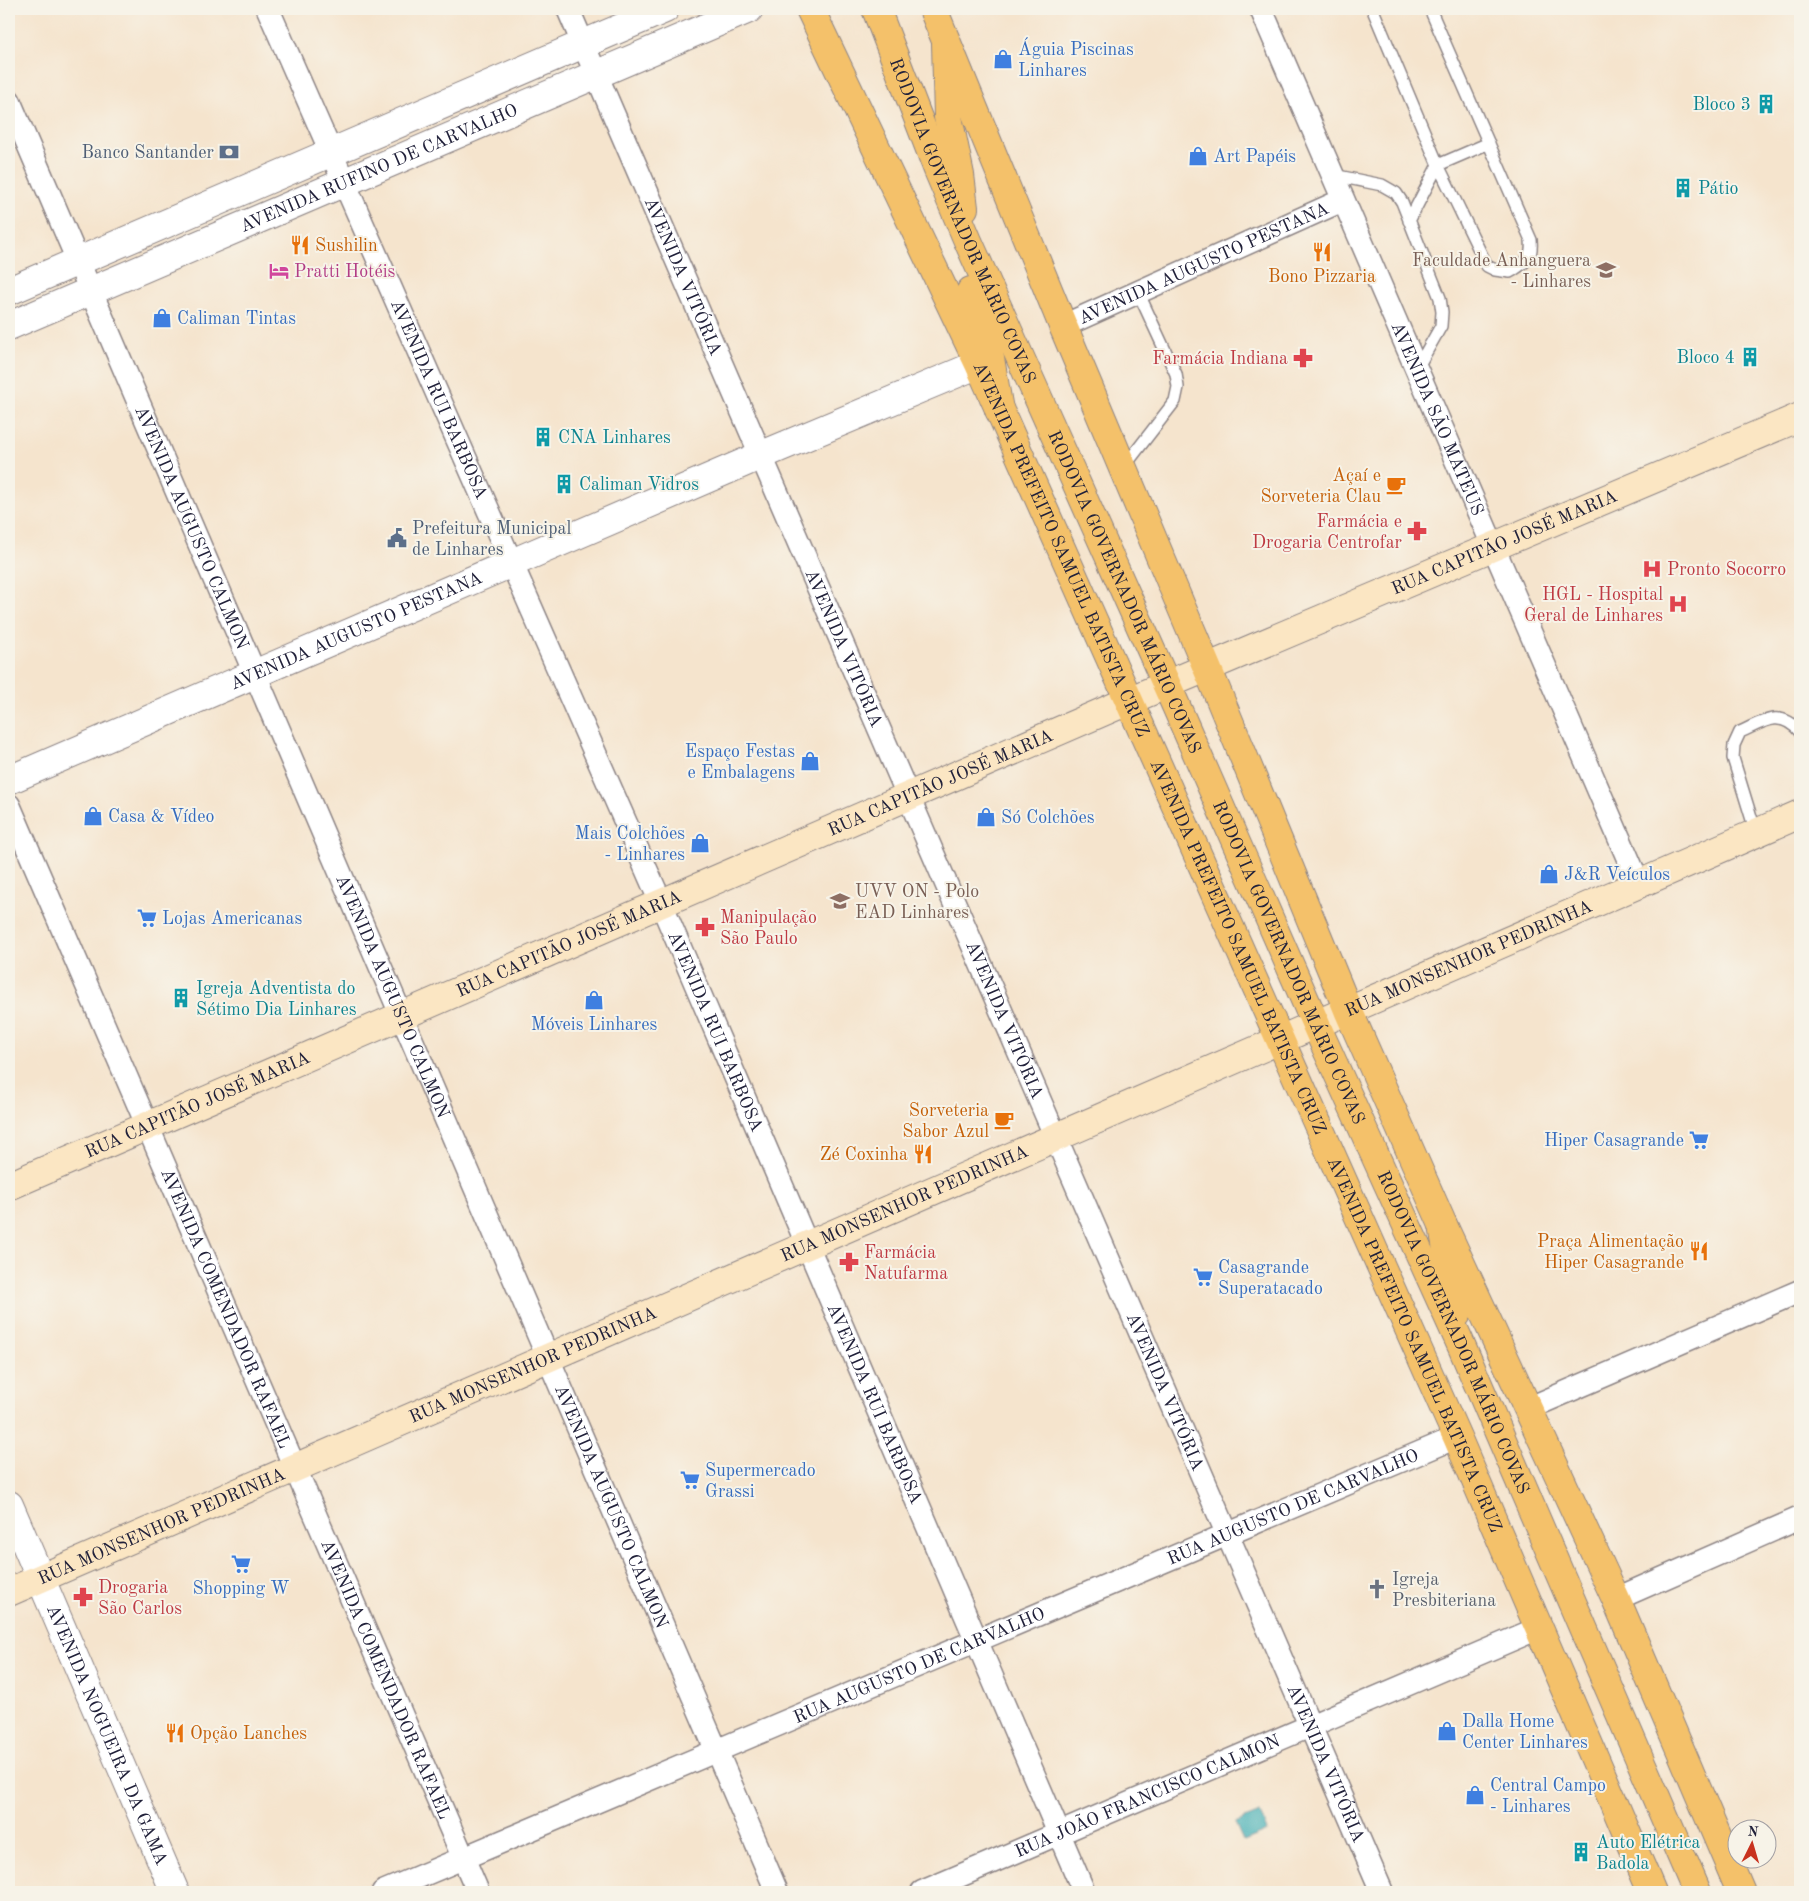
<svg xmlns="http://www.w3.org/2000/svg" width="1809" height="1901" viewBox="0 0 1809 1901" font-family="'Old Standard TT',serif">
<rect width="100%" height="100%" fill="#f7f3e8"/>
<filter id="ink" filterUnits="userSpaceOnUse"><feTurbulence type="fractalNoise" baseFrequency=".02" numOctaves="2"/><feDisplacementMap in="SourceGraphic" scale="10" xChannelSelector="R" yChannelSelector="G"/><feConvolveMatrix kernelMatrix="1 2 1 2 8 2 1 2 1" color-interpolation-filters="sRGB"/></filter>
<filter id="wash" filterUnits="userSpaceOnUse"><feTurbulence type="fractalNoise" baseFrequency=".0096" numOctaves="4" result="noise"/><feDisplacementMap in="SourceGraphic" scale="20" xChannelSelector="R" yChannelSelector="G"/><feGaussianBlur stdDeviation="1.12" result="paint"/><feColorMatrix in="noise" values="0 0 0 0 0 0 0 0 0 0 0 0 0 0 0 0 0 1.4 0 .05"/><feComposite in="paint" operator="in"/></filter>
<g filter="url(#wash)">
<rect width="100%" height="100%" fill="#f5e4cd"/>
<path fill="#39abb3" stroke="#2e6677" d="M1260,1813L1267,1831L1243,1841L1235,1823Z"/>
</g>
<g filter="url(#ink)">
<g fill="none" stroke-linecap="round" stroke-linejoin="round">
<defs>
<path id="service" d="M1373,10L1438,165L1487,266L1495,270L1510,272C1525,262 1533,260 1531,240L1430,9
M1333,175L1382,185L1396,193L1402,202L1440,298L1442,312L1441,326L1416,370
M1409,221L1438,165L1489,143
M1124,467L1175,401L1178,387L1176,374L1138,292
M1756,833L1733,758L1734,745L1740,732C1763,722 1780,708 1800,732"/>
<g id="minor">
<path id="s1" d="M268,9L661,903L1084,1892"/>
<path id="s2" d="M568,9L1382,1892"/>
<path id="s3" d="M1261,9L1639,884"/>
<path id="s4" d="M9,100L777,1892"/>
<path id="s5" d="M1063,326L1343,200"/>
<path id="s6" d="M9,805L478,1892"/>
<path d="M1527,1409L1800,1291"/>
<path d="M1616,1599L1800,1518"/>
<path id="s7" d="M383,1892L1457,1437"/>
<path id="s8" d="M922,1892L1539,1628"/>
</g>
<g id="tertiary">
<path d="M9,291L665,9"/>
<path id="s9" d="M9,326L749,9"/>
<path id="s10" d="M9,780L762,455L979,364"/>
<path id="s11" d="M9,1505L175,1892"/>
</g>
<g id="secondary">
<path id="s12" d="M9,1186L1128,701L1800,417"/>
<path id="s13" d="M9,1592L1800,814"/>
</g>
<g id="primary">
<path id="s14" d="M810,9L979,364L1457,1437L1652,1892"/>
<path d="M933,9L1063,326L1213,682L1348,1010L1443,1225L1616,1599L1741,1892"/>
</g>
<g id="trunk">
<path id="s15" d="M876,9L938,170L968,241L1173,699L1324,1043L1462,1347L1697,1892"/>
<path d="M946,43L948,117L960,175L964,208"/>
<path d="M971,291L984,324L999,410"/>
<path d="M1443,1225L1457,1314"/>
</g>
</defs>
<use href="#service" stroke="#8c8384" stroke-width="14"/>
<use href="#minor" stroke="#8c8384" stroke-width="25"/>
<use href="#tertiary" stroke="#8c8384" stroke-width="30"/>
<use href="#secondary" stroke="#8c8384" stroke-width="30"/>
<use href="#primary" stroke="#8c8384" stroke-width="30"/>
<use href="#trunk" stroke="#8c8384" stroke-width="30"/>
<use href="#service" stroke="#fff" stroke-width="11"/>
<use href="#minor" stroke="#fff" stroke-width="22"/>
<use href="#tertiary" stroke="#fff" stroke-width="28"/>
<use href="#secondary" stroke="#fbe6c3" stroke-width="28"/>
<use href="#primary" stroke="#f4c16a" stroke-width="28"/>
<use href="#trunk" stroke="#f4c16a" stroke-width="28"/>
</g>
</g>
<defs>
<symbol id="shop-bare" viewBox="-9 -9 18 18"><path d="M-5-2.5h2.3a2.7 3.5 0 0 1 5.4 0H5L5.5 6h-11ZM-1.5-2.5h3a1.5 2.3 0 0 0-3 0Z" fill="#3f7fe0" stroke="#f7f3e8" stroke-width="2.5" paint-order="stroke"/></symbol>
<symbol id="building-bare" viewBox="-9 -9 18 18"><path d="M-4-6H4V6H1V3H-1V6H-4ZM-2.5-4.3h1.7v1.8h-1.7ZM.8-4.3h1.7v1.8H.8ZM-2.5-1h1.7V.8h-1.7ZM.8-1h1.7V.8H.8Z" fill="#0f9aa8" stroke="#f7f3e8" stroke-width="2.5" paint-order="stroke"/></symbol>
<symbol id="bank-bare" viewBox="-9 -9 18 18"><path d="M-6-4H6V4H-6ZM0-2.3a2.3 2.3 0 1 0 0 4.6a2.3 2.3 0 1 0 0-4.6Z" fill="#5c6f8a" stroke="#f7f3e8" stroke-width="2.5" paint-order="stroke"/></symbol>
<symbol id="restaurant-bare" viewBox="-9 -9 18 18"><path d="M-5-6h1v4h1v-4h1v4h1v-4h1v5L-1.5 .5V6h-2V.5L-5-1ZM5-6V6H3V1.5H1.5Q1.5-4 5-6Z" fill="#e8710a" stroke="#f7f3e8" stroke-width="2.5" paint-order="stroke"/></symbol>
<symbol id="university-bare" viewBox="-9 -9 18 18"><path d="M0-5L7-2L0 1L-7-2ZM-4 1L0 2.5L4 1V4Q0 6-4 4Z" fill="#8d6e63" stroke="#f7f3e8" stroke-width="2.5" paint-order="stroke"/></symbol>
<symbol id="hotel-bare" viewBox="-9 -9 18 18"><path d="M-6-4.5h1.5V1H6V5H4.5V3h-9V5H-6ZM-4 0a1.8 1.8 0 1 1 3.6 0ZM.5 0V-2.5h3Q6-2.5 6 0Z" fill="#d1479c" stroke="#f7f3e8" stroke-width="2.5" paint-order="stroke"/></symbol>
<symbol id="pharmacy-bare" viewBox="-9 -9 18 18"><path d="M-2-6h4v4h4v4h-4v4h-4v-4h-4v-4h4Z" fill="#e0444e" stroke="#f7f3e8" stroke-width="2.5" paint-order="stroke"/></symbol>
<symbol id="cafe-bare" viewBox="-9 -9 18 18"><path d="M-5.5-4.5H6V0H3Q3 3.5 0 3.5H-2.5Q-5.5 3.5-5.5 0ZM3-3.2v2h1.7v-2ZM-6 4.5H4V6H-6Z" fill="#e8710a" stroke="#f7f3e8" stroke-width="2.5" paint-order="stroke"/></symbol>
<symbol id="civic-bare" viewBox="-9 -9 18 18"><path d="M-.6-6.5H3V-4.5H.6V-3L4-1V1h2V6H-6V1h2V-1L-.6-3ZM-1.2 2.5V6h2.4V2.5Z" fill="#5c6f8a" stroke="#f7f3e8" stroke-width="2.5" paint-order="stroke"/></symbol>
<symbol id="hospital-bare" viewBox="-9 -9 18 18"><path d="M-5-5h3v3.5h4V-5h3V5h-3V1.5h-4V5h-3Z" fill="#e0444e" stroke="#f7f3e8" stroke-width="2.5" paint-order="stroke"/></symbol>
<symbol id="supermarket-bare" viewBox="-9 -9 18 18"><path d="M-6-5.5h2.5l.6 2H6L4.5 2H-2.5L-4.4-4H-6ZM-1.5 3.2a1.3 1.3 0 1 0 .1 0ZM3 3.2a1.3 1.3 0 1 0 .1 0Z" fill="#3f7fe0" stroke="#f7f3e8" stroke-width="2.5" paint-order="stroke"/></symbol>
<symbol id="church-bare" viewBox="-9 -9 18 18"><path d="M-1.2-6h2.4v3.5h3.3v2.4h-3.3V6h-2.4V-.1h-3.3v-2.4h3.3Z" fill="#6b7280" stroke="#f7f3e8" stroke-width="2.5" paint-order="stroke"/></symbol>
</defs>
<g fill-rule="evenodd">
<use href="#shop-bare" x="989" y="45" width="28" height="28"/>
<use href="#building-bare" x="1752" y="90" width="28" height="28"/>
<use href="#bank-bare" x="215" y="138" width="28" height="28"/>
<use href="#shop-bare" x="1184" y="142" width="28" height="28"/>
<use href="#building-bare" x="1669" y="174" width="28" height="28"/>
<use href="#restaurant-bare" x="286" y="231" width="28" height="28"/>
<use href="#restaurant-bare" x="1308" y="238" width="28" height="28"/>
<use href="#university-bare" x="1592" y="256" width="28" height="28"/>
<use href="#hotel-bare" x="265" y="257" width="28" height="28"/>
<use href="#shop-bare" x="148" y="304" width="28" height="28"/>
<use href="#building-bare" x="1736" y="343" width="28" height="28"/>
<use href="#pharmacy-bare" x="1289" y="344" width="28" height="28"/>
<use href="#building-bare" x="529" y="423" width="28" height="28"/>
<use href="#building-bare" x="550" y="470" width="28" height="28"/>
<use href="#cafe-bare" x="1382" y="471" width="28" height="28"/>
<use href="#pharmacy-bare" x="1403" y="517" width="28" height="28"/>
<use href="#civic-bare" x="383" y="524" width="28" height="28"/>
<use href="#hospital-bare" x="1638" y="555" width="28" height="28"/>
<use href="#hospital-bare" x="1664" y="590" width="28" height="28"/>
<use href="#shop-bare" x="796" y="747" width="28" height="28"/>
<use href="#shop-bare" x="79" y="802" width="28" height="28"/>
<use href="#shop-bare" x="972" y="803" width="28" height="28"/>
<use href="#shop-bare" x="686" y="829" width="28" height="28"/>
<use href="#shop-bare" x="1535" y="860" width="28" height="28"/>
<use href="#university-bare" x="826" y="887" width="28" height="28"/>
<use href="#supermarket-bare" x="133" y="904" width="28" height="28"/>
<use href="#pharmacy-bare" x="691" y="913" width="28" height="28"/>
<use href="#building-bare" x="167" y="984" width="28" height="28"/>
<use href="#shop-bare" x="580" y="986" width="28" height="28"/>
<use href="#cafe-bare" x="990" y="1106" width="28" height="28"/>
<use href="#supermarket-bare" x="1685" y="1126" width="28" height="28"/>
<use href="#restaurant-bare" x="909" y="1140" width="28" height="28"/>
<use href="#restaurant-bare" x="1685" y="1237" width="28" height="28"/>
<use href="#pharmacy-bare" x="835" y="1248" width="28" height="28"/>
<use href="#supermarket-bare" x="1189" y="1263" width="28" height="28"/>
<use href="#supermarket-bare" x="676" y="1466" width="28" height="28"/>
<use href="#supermarket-bare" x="227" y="1550" width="28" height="28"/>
<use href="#church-bare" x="1363" y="1575" width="28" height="28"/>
<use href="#pharmacy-bare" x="69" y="1583" width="28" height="28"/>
<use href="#shop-bare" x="1433" y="1717" width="28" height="28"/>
<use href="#restaurant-bare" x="161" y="1719" width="28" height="28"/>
<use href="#shop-bare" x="1461" y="1781" width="28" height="28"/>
<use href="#building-bare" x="1567" y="1838" width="28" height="28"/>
</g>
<g text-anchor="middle" stroke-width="4" stroke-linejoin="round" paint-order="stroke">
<g font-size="18" fill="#366cbe" stroke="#f7f3e8" text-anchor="start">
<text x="1018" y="55">Águia Piscinas<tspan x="1018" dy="21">Linhares</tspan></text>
<text x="1213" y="162">Art Papéis</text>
<text x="177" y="324">Caliman Tintas</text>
<text x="795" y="757" text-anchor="end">Espaço Festas<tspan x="795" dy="21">e Embalagens</tspan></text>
<text x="108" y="822">Casa &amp; Vídeo</text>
<text x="1001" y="823">Só Colchões</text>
<text x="685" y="839" text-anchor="end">Mais Colchões<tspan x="685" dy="21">- Linhares</tspan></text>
<text x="1564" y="880">J&amp;R Veículos</text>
<text x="162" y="924">Lojas Americanas</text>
<text x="594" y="1030" text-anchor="middle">Móveis Linhares</text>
<text x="1684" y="1146" text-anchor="end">Hiper Casagrande</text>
<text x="1218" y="1273">Casagrande<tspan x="1218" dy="21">Superatacado</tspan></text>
<text x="705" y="1476">Supermercado<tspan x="705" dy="21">Grassi</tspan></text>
<text x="241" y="1594" text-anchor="middle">Shopping W</text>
<text x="1462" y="1727">Dalla Home<tspan x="1462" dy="21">Center Linhares</tspan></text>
<text x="1490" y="1791">Central Campo<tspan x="1490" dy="21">- Linhares</tspan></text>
</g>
<g font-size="18" fill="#0d838f" stroke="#f7f3e8" text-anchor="start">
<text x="1751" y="110" text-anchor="end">Bloco 3</text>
<text x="1698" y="194">Pátio</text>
<text x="1735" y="363" text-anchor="end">Bloco 4</text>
<text x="558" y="443">CNA Linhares</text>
<text x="579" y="490">Caliman Vidros</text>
<text x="196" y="994">Igreja Adventista do<tspan x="196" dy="21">Sétimo Dia Linhares</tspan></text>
<text x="1596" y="1848">Auto Elétrica<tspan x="1596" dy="21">Badola</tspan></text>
</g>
<g font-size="18" fill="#4e5e75" stroke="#f7f3e8" text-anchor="end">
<text x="214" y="158">Banco Santander</text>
<text x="412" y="534" text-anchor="start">Prefeitura Municipal<tspan x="412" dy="21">de Linhares</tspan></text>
</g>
<g font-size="18" fill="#22223b" stroke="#f7f3e8">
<text dy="6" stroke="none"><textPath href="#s9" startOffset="402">AVENIDA RUFINO DE CARVALHO</textPath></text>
<text dy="6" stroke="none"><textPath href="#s15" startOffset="229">RODOVIA GOVERNADOR MÁRIO COVAS</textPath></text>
<text dy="6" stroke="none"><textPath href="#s5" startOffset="154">AVENIDA AUGUSTO PESTANA</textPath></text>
<text dy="6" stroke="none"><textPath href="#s2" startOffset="291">AVENIDA VITÓRIA</textPath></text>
<text dy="6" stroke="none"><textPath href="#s1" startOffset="426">AVENIDA RUI BARBOSA</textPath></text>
<text dy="6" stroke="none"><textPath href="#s3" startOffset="446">AVENIDA SÃO MATEUS</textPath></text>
<text dy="6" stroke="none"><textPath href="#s4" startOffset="465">AVENIDA AUGUSTO CALMON</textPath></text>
<text dy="6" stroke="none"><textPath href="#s12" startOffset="1628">RUA CAPITÃO JOSÉ MARIA</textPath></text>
<text dy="6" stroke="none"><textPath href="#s14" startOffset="596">AVENIDA PREFEITO SAMUEL BATISTA CRUZ</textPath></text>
<text dy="6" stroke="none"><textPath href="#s15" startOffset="634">RODOVIA GOVERNADOR MÁRIO COVAS</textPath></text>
<text dy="6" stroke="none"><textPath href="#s10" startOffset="378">AVENIDA AUGUSTO PESTANA</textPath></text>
<text dy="6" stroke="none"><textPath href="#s2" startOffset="696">AVENIDA VITÓRIA</textPath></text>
<text dy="6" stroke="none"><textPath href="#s12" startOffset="1015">RUA CAPITÃO JOSÉ MARIA</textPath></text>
<text dy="6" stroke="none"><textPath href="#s12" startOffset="610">RUA CAPITÃO JOSÉ MARIA</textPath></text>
<text dy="6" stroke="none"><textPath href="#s14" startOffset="1031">AVENIDA PREFEITO SAMUEL BATISTA CRUZ</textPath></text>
<text dy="6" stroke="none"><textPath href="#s13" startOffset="1591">RUA MONSENHOR PEDRINHA</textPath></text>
<text dy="6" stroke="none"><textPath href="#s15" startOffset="1039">RODOVIA GOVERNADOR MÁRIO COVAS</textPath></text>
<text dy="6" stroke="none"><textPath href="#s4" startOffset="975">AVENIDA AUGUSTO CALMON</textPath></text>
<text dy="6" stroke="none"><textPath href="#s2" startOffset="1101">AVENIDA VITÓRIA</textPath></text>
<text dy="6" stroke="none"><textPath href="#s1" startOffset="1116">AVENIDA RUI BARBOSA</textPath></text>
<text dy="6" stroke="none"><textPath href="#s12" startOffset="205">RUA CAPITÃO JOSÉ MARIA</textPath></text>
<text dy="6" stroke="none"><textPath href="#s13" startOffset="976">RUA MONSENHOR PEDRINHA</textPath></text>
<text dy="6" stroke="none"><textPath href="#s6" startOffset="548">AVENIDA COMENDADOR RAFAEL</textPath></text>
<text dy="6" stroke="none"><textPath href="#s15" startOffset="1444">RODOVIA GOVERNADOR MÁRIO COVAS</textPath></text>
<text dy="6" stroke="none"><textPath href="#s14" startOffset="1466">AVENIDA PREFEITO SAMUEL BATISTA CRUZ</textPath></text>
<text dy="6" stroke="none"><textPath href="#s13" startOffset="571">RUA MONSENHOR PEDRINHA</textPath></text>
<text dy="6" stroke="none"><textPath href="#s2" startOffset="1506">AVENIDA VITÓRIA</textPath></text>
<text dy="6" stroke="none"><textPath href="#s1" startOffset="1521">AVENIDA RUI BARBOSA</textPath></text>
<text dy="6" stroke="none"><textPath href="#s4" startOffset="1530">AVENIDA AUGUSTO CALMON</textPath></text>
<text dy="6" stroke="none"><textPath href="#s7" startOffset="988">RUA AUGUSTO DE CARVALHO</textPath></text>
<text dy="6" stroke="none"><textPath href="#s13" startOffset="166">RUA MONSENHOR PEDRINHA</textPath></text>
<text dy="6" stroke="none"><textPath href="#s7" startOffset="582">RUA AUGUSTO DE CARVALHO</textPath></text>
<text dy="6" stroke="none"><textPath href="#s6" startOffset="952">AVENIDA COMENDADOR RAFAEL</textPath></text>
<text dy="6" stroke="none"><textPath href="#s11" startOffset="250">AVENIDA NOGUEIRA DA GAMA</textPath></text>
<text dy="6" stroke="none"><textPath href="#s2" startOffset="1911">AVENIDA VITÓRIA</textPath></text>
<text dy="6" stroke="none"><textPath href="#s8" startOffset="245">RUA JOÃO FRANCISCO CALMON</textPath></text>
</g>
<g font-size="18" fill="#c56008" stroke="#f7f3e8" text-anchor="end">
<text x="315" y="251" text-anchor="start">Sushilin</text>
<text x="1322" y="282" text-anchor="middle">Bono Pizzaria</text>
<text x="1381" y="481">Açaí e<tspan x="1381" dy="21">Sorveteria Clau</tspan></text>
<text x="989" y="1116">Sorveteria<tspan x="989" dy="21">Sabor Azul</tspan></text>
<text x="908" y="1160">Zé Coxinha</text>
<text x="1684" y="1247">Praça Alimentação<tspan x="1684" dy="21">Hiper Casagrande</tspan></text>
<text x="190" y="1739" text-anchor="start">Opção Lanches</text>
</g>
<g font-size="18" fill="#785e54" stroke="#f7f3e8" text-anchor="end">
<text x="1591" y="266">Faculdade Anhanguera<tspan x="1591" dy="21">- Linhares</tspan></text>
<text x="855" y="897" text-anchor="start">UVV ON - Polo<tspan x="855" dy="21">EAD Linhares</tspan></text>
</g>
<g font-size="18" fill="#b23c85" stroke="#f7f3e8" text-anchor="start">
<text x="294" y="277">Pratti Hotéis</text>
</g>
<g font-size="18" fill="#be3a42" stroke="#f7f3e8" text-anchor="start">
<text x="1288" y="364" text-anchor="end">Farmácia Indiana</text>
<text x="1402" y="527" text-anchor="end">Farmácia e<tspan x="1402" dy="21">Drogaria Centrofar</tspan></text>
<text x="1667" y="575">Pronto Socorro</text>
<text x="1663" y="600" text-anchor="end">HGL - Hospital<tspan x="1663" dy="21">Geral de Linhares</tspan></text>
<text x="720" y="923">Manipulação<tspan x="720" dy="21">São Paulo</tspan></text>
<text x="864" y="1258">Farmácia<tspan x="864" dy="21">Natufarma</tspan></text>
<text x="98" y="1593">Drogaria<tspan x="98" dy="21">São Carlos</tspan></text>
</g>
<g font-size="18" fill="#5b616d" stroke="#f7f3e8" text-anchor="start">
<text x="1392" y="1585">Igreja<tspan x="1392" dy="21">Presbiteriana</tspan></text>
</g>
</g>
<rect width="1809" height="1901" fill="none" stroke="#f7f3e8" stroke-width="30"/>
<g transform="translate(1752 1844) rotate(5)"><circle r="24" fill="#f7f3e8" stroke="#a29fa3"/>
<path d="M0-4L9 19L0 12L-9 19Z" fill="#c8321e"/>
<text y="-8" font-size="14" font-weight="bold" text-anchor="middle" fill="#22223b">N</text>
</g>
</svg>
